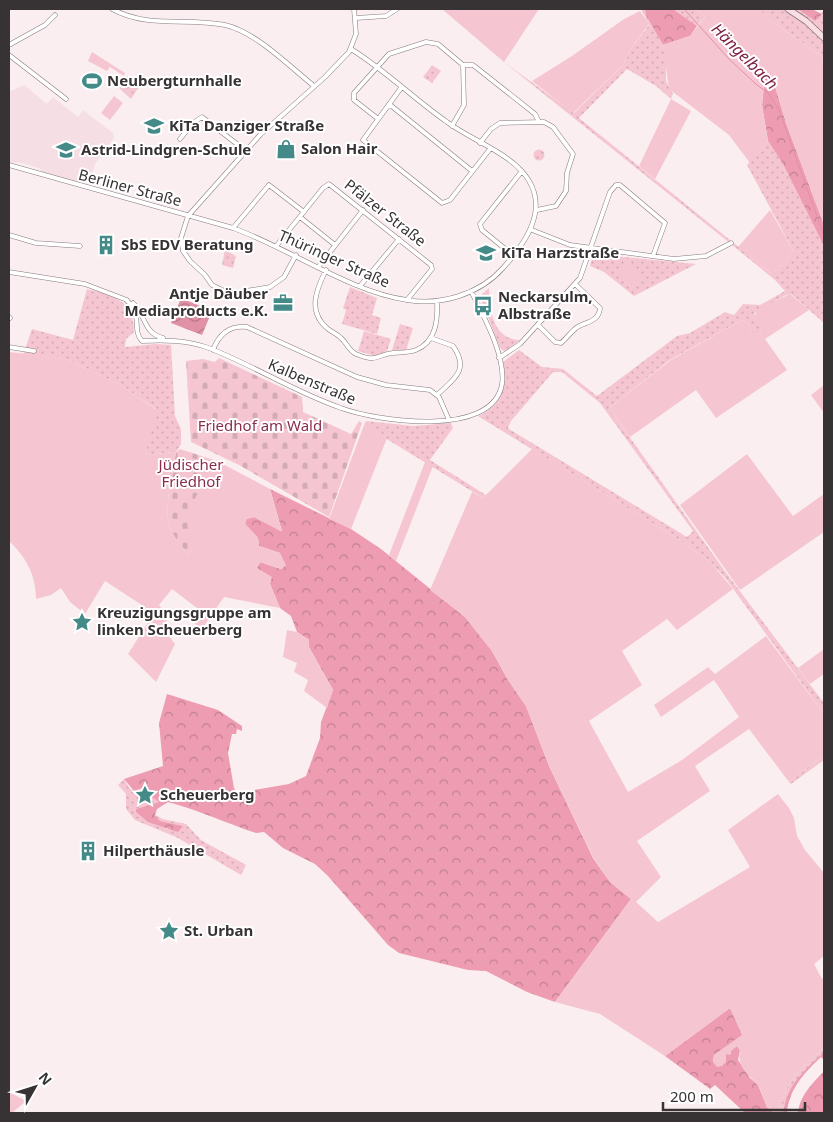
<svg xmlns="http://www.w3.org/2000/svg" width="833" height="1122" viewBox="0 0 833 1122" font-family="'Noto Sans',sans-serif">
<defs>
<pattern id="grass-dots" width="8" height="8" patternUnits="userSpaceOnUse" patternTransform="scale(1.25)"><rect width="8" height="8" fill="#f5c6d1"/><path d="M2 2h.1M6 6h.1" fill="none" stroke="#d3abb4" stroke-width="1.8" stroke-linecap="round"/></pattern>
<pattern id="forest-crowns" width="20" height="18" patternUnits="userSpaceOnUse" patternTransform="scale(1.25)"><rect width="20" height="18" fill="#ed9cb1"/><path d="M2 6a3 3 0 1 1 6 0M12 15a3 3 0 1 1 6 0" fill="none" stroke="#c18091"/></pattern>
<pattern id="cemetery-stones" width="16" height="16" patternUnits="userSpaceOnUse" patternTransform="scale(1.25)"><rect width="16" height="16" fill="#f5c6d1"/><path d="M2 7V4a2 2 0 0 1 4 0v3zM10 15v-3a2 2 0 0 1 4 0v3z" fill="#d3abb4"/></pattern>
<pattern id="water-waves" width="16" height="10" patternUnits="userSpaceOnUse" patternTransform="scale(1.25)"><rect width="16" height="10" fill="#e191a6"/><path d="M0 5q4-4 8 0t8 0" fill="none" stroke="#b77788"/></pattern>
</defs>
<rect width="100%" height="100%" fill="#fbeef1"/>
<path fill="#f5dfe4" d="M24,85L46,103L44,106L53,97L78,117L83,110L113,133L114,138L95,164L90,181L82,183L43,173L39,168L18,162L9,163V92Z"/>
<path fill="url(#grass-dots)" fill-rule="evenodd" d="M641,9H645L666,52V81L673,94L671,99L656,86L627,69L579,118L772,274L794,252L747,165L768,141L783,164L824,246V323L791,294L786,295L754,313L762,329L759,334H754L744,320L740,321L670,360L609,408L727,574L824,703V714L726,579L710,562L681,541L478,416C502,406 508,386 503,362L519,350L542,367L563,369L597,396L677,336L690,333L725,312L734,315L743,304L760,305L785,291L775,280L726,240L504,62L574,113L623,65L632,47L649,25ZM553,372H562L600,403L693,531L687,537L509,429L508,427L511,421Z
M673,9H697L705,17L697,26Z
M758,9H798L815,21L824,10V58L777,25Z
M432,65L441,71L432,83L423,77Z
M127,76L140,85L131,99L119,88Z
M533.5 155a5.5 5.5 0 1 1 11 0a5.5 5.5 0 1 1-11 0Z
M225,250L236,256L233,268L222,265Z
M593,254L696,264L634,296L604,272L590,266Z
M350,287L377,298L372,315L381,318L377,334L342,324L346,310L343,308Z
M489,288C490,310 492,339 520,340L505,352L500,348L480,296Z
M87,289C114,295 134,301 134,332L126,339L125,347L156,344L171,345L175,416L181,429V444L176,452L145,455L156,409L120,385L64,358L23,355L32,329L73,340Z
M400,324L413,328L406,350H392Z
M364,331L391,339L387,351L375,356L358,351Z
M366,421L413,426L451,423L453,428L430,460L486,495L483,498L364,425Z
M824,755V760L791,784L789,782Z
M124,779L130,789L134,791L142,788L154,792L159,802L136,809L167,829L183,826L160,821L155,815L163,819L186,824L201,840L246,865L241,875L178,838L135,820L126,809V794L118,785Z
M824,1048V1052L794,1084L784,1113H780C781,1084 804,1066 824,1048Z"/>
<path fill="url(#forest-crowns)" d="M645,9H673L697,26L690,36L663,45L646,15Z
M798,9H812L822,14L815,21Z
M771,73L786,123L824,225V246L783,164L768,141L762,105L765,76Z
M270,489L351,529L381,549L465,617L492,651L508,680L526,706L549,766L593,858L610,882L631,899L555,1002L527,992L486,971L468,970L399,953L388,945L328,876L315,864L283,848L264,832L256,833C226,823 198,810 168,802L157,809L155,815L160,821L183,826L178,832L148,822L136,812V809L159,802L152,797L154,791L142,788L134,791L124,779L163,766L159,723L167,694L218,710L242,726V731L237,729L236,734H232L228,753L234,788L237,793L289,784L306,776L320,738L321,722L333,690L309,647V640L297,632L291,616L280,608L270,584L257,568L260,562L281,569L280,553L259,546L258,538L245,524L246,519L254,517L282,531Z
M730,1008L743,1035L714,1055L713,1062L737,1046L740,1050L738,1060L750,1078L758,1085L767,1107L774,1113H745L715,1085L710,1089L665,1056Z
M824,1052V1060L821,1057C804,1073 789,1089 787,1113H784C785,1086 806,1069 824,1052Z
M824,1071V1113H798C800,1095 812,1084 824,1071Z"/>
<path fill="url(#cemetery-stones)" d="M219,358L302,397L303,412L351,434L359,421L362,423L329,517L239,465L191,442L186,361L203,359L215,362Z
M180,449L217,461L211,478L201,489L192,530V551L188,554C182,546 174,538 170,528C163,510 173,472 176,452Z"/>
<path fill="#f5c6d1" d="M442,9H539L504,62Z
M697,9H758L777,25L824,58V225L786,123L771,73L765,76L762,105L768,141L750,163L729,135L669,89L663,45L690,36L705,17Z
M640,11L649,24L632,47L623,65L573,113L532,81L572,56L624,19Z
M92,52L125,73L124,76L110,67L107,71L88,61Z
M114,96L123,103L110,120L101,113Z
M671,99L691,111L655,179L639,166Z
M770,210L794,252L772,274L738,247Z
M625,263L642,276L634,285L618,272Z
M790,294L809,310L765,339L787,370L716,418L696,390L630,437L609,408L671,360L740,321L744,320L754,334H759L762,329L755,317L756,310Z
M9,352L64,358L120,385L157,410L145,455L176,452C173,472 163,510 170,528C174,537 181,545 188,554L192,551C192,537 188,516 193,503C200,487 210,479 217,461L270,489L282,532L254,517L247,519L245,524L258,538L259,546L280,553L286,565L282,569L260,562L257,568L272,577L270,584L280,608L224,597L202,629L189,619L197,608L172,589L159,605L169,617L162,627L175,644L156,682L128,654L154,613L105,581L85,614L70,602L61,588L51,595L36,599C36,575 26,557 9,541Z
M824,385V413L811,395Z
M364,425L387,438L351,529L329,519Z
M532,449L681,541L710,562L733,589L677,630L667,619L622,651L642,685L589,721L628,792L682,760L739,717L714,680L661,717L654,705L708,667L715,674L766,636L824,714V755L789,782L749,729L695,766L710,791L637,841L661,877L636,902L658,922L750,867L728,830L778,794L789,808L794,818L797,836L805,850L824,873V956L814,964L822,979L824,977V1048C804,1066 781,1084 780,1113C762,1113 765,1093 757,1084C746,1072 737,1067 740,1050L737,1046L731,1051V1055L726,1054V1062L722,1066L717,1067L713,1062L714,1055L742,1035L730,1008L665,1056L600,1014L555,1002L631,899L610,882L593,857L549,766L526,706L508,680L492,651L465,617L430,590L472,492L483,498Z
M747,454L793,516L824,494V532L740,590L680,505Z
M425,462L433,466L396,561L389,555Z
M287,630L297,632L309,640V647L333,690L327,708L304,691L308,680L294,672L297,663L283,657Z
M824,649V674L810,684L798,668Z
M9,1092L26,1101L12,1113H9Z"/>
<path fill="url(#water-waves)" d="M181,298L212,311L202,335L171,323Z"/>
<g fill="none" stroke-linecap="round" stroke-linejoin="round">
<path stroke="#e191a6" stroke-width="1" d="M684,9L729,59L757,85L768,93L779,110L824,236"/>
<defs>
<path id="street" d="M112,9C149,29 186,17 225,25C256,32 289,66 314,86
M356,18L386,16L397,9
M9,45L45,25L55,15
M9,55L66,99
M463,65H473L535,114L539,122
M401,88L363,140L442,203L450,200L490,149
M389,104L472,171
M377,118L354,100V93L389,54L426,42L438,44L463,65L464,105L452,126
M180,139L193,123L202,117L246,151
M480,143L491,129L500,123L544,122L553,127L573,154L567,173L566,191L556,206L537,210
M9,165L233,228C289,248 350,292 407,300C441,306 480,294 503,268C535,233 555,193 508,159C489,145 466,136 447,122C414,99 385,70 351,49
M300,217L335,245
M233,228L269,185L304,212
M532,230L570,245L674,259L706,256L731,243
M9,235L36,243L80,246
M277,245L323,188L329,184L431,265L432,269L407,300
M296,255L284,277L270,287L234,293L224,291L212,285L205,275L190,261L183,251L181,238L188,216L260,135L325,77L349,52L356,34L354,9
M514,256L482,230L480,224L522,171
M319,266L363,210
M326,270C316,290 307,312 328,329C332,332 337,334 341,338C347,343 348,350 356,354C378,363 375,355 393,353C401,352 408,353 416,350C436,342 438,320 437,301
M9,272L85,284L127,300
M360,286L399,239
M126,300C144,314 131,329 142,341C164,340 185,340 206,347C252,364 294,392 341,408C376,421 493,439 502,384C506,356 483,315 471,291
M133,303C146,315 143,333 163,338
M9,317L10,318
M538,325L555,342L561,343C566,339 570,333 576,328C583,322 599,323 600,308L575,284
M431,338L453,346C470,370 454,379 437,395
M9,347L34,351
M213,350C219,334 230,325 247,327L357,377L386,385L430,390L439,397L449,420
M499,358L520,344L580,278L610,192L616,185H620L665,223L653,256"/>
<path id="secondary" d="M788,9L806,21L824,38"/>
</defs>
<use href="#street" stroke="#857a7c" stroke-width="5"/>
<use href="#secondary" stroke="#857a7c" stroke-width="7"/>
<use href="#street" stroke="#fff" stroke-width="4"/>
<use href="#secondary" stroke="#fbdde6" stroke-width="5.5"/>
</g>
<defs>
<symbol id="stadium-bare" viewBox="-9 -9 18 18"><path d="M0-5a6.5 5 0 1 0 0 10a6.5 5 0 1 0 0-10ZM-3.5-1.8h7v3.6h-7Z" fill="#438a88" stroke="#fff" stroke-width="2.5" paint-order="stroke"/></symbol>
<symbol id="school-bare" viewBox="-9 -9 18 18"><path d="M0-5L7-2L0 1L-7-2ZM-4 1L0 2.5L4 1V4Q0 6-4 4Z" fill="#438a88" stroke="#fff" stroke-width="2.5" paint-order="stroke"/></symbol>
<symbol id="shop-bare" viewBox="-9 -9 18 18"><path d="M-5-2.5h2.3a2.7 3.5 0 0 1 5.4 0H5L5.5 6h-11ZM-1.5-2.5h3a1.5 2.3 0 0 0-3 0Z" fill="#438a88" stroke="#fff" stroke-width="2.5" paint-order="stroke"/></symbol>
<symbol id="building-bare" viewBox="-9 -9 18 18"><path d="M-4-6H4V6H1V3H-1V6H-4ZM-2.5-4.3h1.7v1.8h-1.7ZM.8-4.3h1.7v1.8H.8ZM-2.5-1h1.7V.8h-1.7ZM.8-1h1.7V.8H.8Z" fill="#438a88" stroke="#fff" stroke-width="2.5" paint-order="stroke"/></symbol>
<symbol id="office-bare" viewBox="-9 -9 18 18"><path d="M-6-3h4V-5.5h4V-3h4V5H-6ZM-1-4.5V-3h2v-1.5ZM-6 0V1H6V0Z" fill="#438a88" stroke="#fff" stroke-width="2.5" paint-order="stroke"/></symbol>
<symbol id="bus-bare" viewBox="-9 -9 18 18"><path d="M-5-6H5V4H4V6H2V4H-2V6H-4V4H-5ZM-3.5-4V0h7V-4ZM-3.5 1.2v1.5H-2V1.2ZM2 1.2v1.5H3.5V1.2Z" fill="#438a88" stroke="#fff" stroke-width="2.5" paint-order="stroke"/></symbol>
<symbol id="sight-bare" viewBox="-9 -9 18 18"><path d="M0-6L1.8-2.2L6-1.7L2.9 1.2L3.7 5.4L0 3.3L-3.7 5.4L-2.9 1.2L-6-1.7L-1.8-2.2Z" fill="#438a88" stroke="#fff" stroke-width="2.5" paint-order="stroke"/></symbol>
</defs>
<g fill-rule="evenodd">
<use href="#stadium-bare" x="78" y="67" width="28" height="28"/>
<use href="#school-bare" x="140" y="112" width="28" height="28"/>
<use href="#shop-bare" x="272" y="135" width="28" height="28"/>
<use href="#school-bare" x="52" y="136" width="28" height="28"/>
<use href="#building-bare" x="92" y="231" width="28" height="28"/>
<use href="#school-bare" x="472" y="239" width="28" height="28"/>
<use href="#office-bare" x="269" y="289" width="28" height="28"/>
<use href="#bus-bare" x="469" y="292" width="28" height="28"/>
<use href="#sight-bare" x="68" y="608" width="28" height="28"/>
<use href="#sight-bare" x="131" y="781" width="28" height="28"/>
<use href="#building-bare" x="74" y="837" width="28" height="28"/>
<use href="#sight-bare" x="155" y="917" width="28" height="28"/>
</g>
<g text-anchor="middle" stroke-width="4" stroke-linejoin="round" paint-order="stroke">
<g font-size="15" font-weight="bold" fill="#373233" stroke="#fff" text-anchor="start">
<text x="107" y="86">Neubergturnhalle</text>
<text x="169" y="131">KiTa Danziger Straße</text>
<text x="301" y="154">Salon Hair</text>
<text x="81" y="155">Astrid-Lindgren-Schule</text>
<text x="121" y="250">SbS EDV Beratung</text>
<text x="501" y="258">KiTa Harzstraße</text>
<text x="268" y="299" text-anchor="end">Antje Däuber<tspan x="268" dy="17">Mediaproducts e.K.</tspan></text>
<text x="498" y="302">Neckarsulm,<tspan x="498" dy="17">Albstraße</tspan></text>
<text x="97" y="618">Kreuzigungsgruppe am<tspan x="97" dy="17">linken Scheuerberg</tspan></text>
<text x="160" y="800">Scheuerberg</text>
<text x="103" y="856">Hilperthäusle</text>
<text x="184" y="936">St. Urban</text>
</g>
<g font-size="15" fill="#373233" stroke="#fff">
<text transform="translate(130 188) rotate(15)" y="5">Berliner Straße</text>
<text transform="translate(385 213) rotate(38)" y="5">Pfälzer Straße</text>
<text transform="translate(334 259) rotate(24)" y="5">Thüringer Straße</text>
<text transform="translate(312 382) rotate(23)" y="5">Kalbenstraße</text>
</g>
<g font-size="15" fill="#8a2d4d" stroke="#fff">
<text x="260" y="431">Friedhof am Wald</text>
<text x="191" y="470">Jüdischer<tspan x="191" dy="17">Friedhof</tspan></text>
</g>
<g font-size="16" font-style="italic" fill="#7f2244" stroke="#fff">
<text transform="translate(745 56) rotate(45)" y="6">Hängelbach</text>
</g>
</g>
<rect width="833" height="1122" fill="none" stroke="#373233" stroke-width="20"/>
<g transform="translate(35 1087) rotate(51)" stroke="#ffffff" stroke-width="4" paint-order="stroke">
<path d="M0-4L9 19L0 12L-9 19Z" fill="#373233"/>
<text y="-8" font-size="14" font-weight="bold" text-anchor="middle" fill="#373233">N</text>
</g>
<path d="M663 1102v8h142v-8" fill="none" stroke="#373233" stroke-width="2.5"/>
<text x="670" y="1102" font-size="15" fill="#373233" stroke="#ffffff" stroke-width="4" paint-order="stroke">200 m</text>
</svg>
